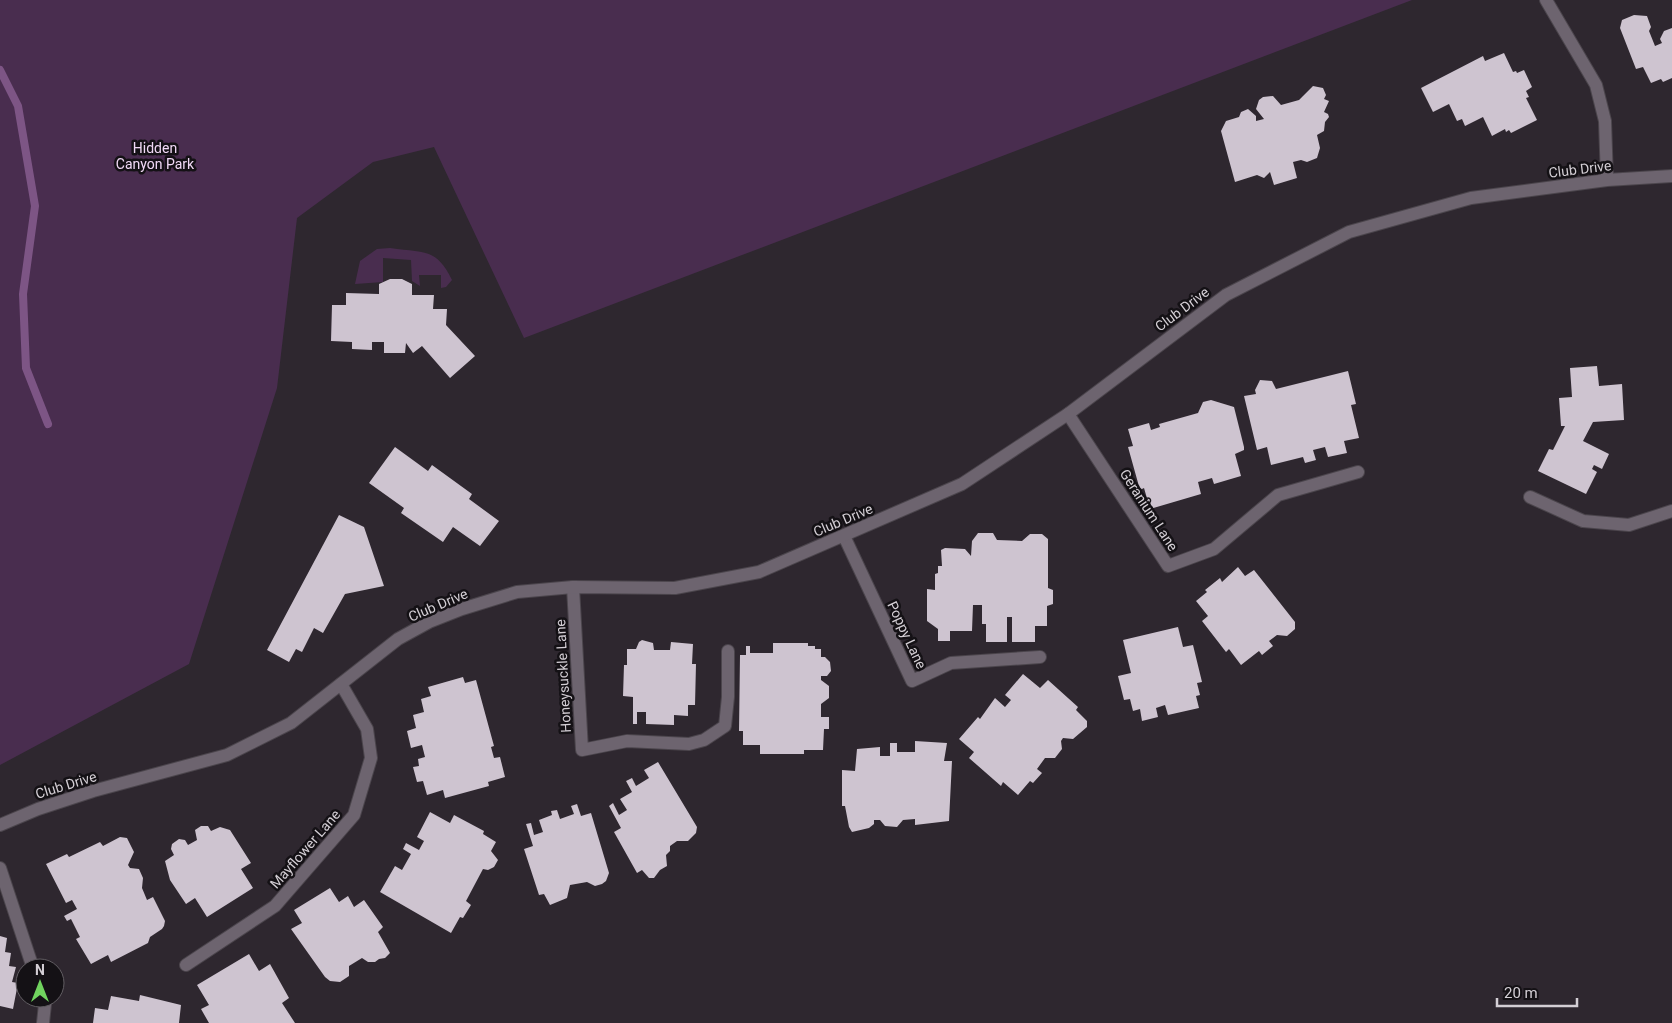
<svg xmlns="http://www.w3.org/2000/svg" width="1672" height="1023" viewBox="0 0 1672 1023" font-family="Roboto,sans-serif">
<rect width="100%" height="100%" fill="#2e272f"/>
<path fill="#492d4f" d="M0,0H1412L524,338L434,147L373,162L297,218L277,388L189,664L0,765Z
M390,248C423,253 436,247 452,280L446,287L441,288V275H419L420,286L412,281L411,260L383,258V282L355,284L360,261L377,249Z"/>
<g fill="none" stroke-linecap="round" stroke-linejoin="round">
<path stroke="#7d5585" stroke-width="8" d="M0,70L18,106L35,206L23,294L26,368L48,424"/>
</g>
<path fill="#cec4d0" d="M1634,15L1647,16L1651,27L1649,31L1655,46L1662,43L1660,39L1664,31L1672,28V78L1663,82L1661,79L1651,83L1643,67L1636,69L1620,28L1622,20Z
M1504,53L1513,72L1516,71L1517,73L1524,70L1532,87L1526,91L1529,97L1526,98L1537,120L1511,133L1509,130L1506,132L1505,129L1492,136L1483,117L1465,126L1462,119L1457,121L1449,104L1433,112L1421,88L1483,56L1485,61Z
M1313,86L1323,88L1326,95L1324,99L1329,101L1324,112L1328,114L1329,117L1325,122L1324,131L1317,135L1320,148L1317,158L1307,162L1301,160L1293,162L1297,178L1274,185L1270,172L1264,178L1257,175L1235,182L1221,131L1226,121L1239,117L1241,112L1248,109L1256,116V121L1264,119L1256,109L1259,100L1263,97L1273,96L1281,105L1299,100Z
M390,279H402L412,284V295H434L433,309H447L446,325L475,356L450,378L422,346L413,353L406,343L405,353H384V342H372V350L352,349V342L331,341L332,305H346V293L379,294V284Z
M1597,366L1599,386L1622,384L1624,420L1593,422L1583,441L1609,454L1602,469L1594,465L1592,469L1597,472L1586,494L1538,471L1549,449L1553,450L1565,426H1561L1559,398L1572,397L1570,368Z
M1348,371L1356,404L1351,405L1359,438L1344,441L1347,453L1328,457L1325,447L1313,450L1316,460L1305,463L1303,457L1271,465L1267,447L1257,450L1244,396L1256,394L1255,390L1260,380L1272,381L1276,389Z
M1211,400L1234,407L1244,447V450L1235,454L1241,476L1214,484L1212,478L1198,482L1201,494L1150,509L1144,488L1140,490L1128,447L1133,446L1128,429L1149,423L1151,430L1160,427L1159,424L1198,413L1203,402Z
M395,447L428,471L432,465L472,494L469,499L499,521L480,546L453,527L443,542L401,513L404,508L369,483Z
M339,515L364,527L384,586L345,594L323,633L314,628L302,652L296,649L289,662L267,650Z
M978,533H993L997,540L1022,541L1030,534H1042L1048,539V588L1053,590V604L1047,606V626H1035V642H1012V617H1007V642H986V624H982V605H973L972,631H950V641H938V629L927,621V589L935,590V574L938,573V566H942L941,550L945,548L965,549L971,556L972,541Z
M1238,567L1245,576L1254,570L1295,622V629L1287,636L1277,635L1269,641L1273,646L1262,655L1259,651L1241,665L1229,649L1226,652L1202,621L1208,616L1196,601L1207,592L1205,590L1220,578L1222,582Z
M1178,627L1183,647L1193,645L1202,682L1197,683L1200,695L1196,696L1199,708L1168,715L1165,705L1156,708L1158,717L1142,721L1140,709L1133,711L1130,699L1124,700L1118,676L1131,673L1123,640Z
M642,640L653,643L654,650H670L671,642L693,644L692,664H696L695,705H688V716L674,715V725L646,724V712H637V724H633V697L623,696L624,665H627V649H636L639,642Z
M773,643H808V646H815V649H821V657H825L830,662L831,671L827,676H821V680L829,686V698L821,704V717H829V729H824L823,750H804V754H760V745H743V731H739L740,655H746V646H750V653H773Z
M1023,674L1040,688L1048,680L1078,707L1076,710L1087,721V727L1073,739L1063,738L1061,741L1062,749L1055,758H1045L1037,769L1042,773L1033,783L1030,781L1018,795L1003,782L1001,786L969,758L974,752L959,739L978,717L980,719L995,698L1005,707L1011,700L1005,695Z
M463,677L465,683L476,680L494,746L491,747L494,758L500,757L505,777L488,782L489,786L445,798L443,790L427,795L423,781L417,782L413,767L419,766L418,759L425,757L422,745L411,748L407,731L416,728L413,715L424,712L421,699L431,696L428,687Z
M915,741L947,743L944,761H952L949,821L915,825V819L903,820L897,827L885,826L880,820H874V824L869,828L852,832L849,827L845,806H842V770L855,771L857,749L880,747V756H890V743H897V752H915Z
M658,762L697,827L696,833L688,841H677L670,846V851L666,855L667,866L660,870L654,878H649L642,870L637,873L614,832L621,828L609,806L613,803L619,815L627,810L620,799L632,792L626,781L632,778L636,786L649,778L644,770Z
M577,804L581,816L591,813L609,873L606,881L602,884L595,886L587,882L570,885L567,898L550,905L544,894L539,895L524,849L533,846L526,824L531,823L534,835L543,832L539,820L552,815L551,811L557,810L560,819L574,814L571,806Z
M430,812L450,823L454,815L484,831L483,834L496,842L491,851L498,860L494,867L488,870L483,869L466,901L471,905L463,918L460,917L451,933L380,892L395,866L402,870L411,854L403,849L406,843L419,850L424,841L417,837Z
M201,826H208L211,831L220,827L230,830L251,863L241,869L253,888L207,917L195,898L186,904L170,880L165,861L174,855L171,849L172,844L179,839L185,840L188,845L197,840L195,830Z
M120,837L127,838L134,852L128,865L130,868L139,869L143,878L142,888L147,900L153,897L165,921L164,926L162,929L150,937L148,943L111,962L108,955L91,964L76,939L80,937L71,919L67,921L64,916L77,909L72,900L66,903L46,864L67,854L69,857L100,842L103,846Z
M330,888L339,902L348,896L354,907L364,900L383,927L378,932L390,953L385,958L379,959L375,962H368L362,958L349,966V976L340,982L330,981L325,977L291,929L302,923L294,910Z
M0,936L7,938L5,952L11,953L9,966L16,967L12,982L18,983L13,1009L0,1006Z
M249,954L259,971L270,964L289,998L282,1003L295,1023H209L201,1009L209,1005L197,985Z
M140,995L181,1005L179,1023H93L95,1008L108,1010L111,996L139,1001Z"/>
<g fill="none" stroke-linecap="round" stroke-linejoin="round">
<defs>
<path id="minor" d="M1068,414L1168,566L1214,549L1278,495L1358,472
M1530,497L1583,521L1629,525L1672,511
M844,536L912,681L951,663L1040,657
M573,587L582,750L627,741L689,744L704,740L725,726L728,697V651
M0,868L33,968
M186,965L275,906L354,815L371,758L367,729L341,684
M43,1023L45,1004L43,998"/>
<path id="tertiary" d="M1546,0L1596,85L1605,121L1607,180
M0,825L38,809L93,791L227,755L291,723L398,639L429,622L462,609L517,592L573,587L675,588L759,572L962,484L1068,414L1226,295L1349,232L1471,198L1607,180L1672,176"/>
</defs>
<use href="#minor" stroke="#4b454c" stroke-width="14"/>
<use href="#tertiary" stroke="#4b454c" stroke-width="14"/>
<use href="#minor" stroke="#6d646f" stroke-width="12"/>
<use href="#tertiary" stroke="#6d646f" stroke-width="12"/>
</g>
<g text-anchor="middle" stroke-width="5" stroke-linejoin="round" paint-order="stroke">
<g font-size="14" fill="#f1d9f6" stroke="#141115">
<text x="155" y="153">Hidden<tspan x="155" dy="16">Canyon Park</tspan></text>
</g>
<g font-size="14" fill="#d4cfd5" stroke="#141115">
<text transform="translate(1580 169) rotate(-7)" y="5">Club Drive</text>
<text transform="translate(1182 309) rotate(-37)" y="5">Club Drive</text>
<text transform="translate(1149 510) rotate(57)" y="5">Geranium Lane</text>
<text transform="translate(843 520) rotate(-23)" y="5">Club Drive</text>
<text transform="translate(438 605) rotate(-23)" y="5">Club Drive</text>
<text transform="translate(907 635) rotate(65)" y="5">Poppy Lane</text>
<text transform="translate(563 676) rotate(-93)" y="5">Honeysuckle Lane</text>
<text transform="translate(66 785) rotate(-17)" y="5">Club Drive</text>
<text transform="translate(305 849) rotate(-49)" y="5">Mayflower Lane</text>
</g>
</g>
<g transform="translate(40 983)"><circle r="24" fill="#141115" stroke="#615d62"/>
<path d="M0-4L9 19L0 12L-9 19Z" fill="#70d35e"/>
<text y="-8" font-size="14" font-weight="bold" text-anchor="middle" fill="#d4cfd5">N</text>
</g>
<path d="M1497 998v8h80v-8" fill="none" stroke="#d4cfd5" stroke-width="2.5"/>
<text x="1504" y="998" font-size="15" fill="#d4cfd5" stroke="#141115" stroke-width="4" paint-order="stroke">20 m</text>
</svg>
